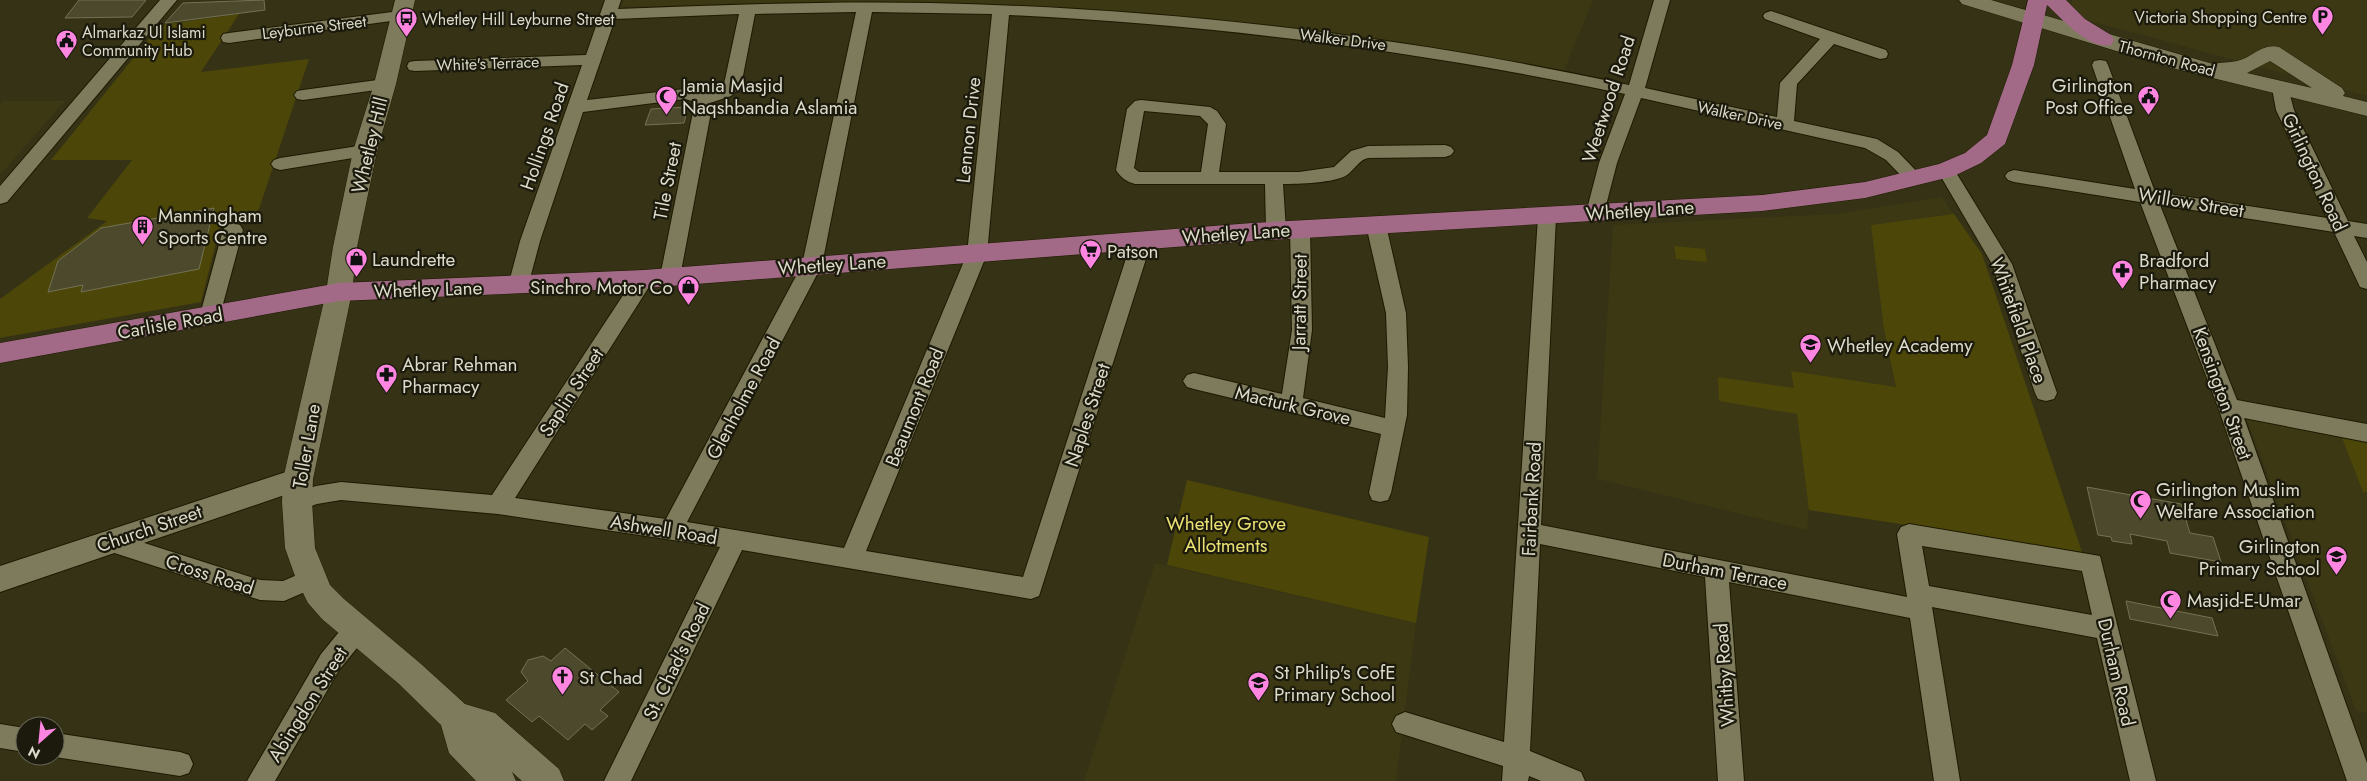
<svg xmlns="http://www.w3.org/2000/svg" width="2367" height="781" viewBox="0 0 2367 781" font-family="Jost,sans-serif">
<rect width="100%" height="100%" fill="#353216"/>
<path fill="#3b3813" d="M624,0H1593L1564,71L1320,32L1142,14L977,4L786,3L621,7Z
M2072,0H2367V96L2072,16Z
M2,101H65L0,175V105Z
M1942,197L1982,254L2082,552L1809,510L1807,530L1597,479L1613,225L1836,214Z
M2246,417L2367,440V713L2356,711Z
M1155,563L1416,623L1396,781H1084Z"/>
<path fill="#4c4609" d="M239,14L201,72L309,59L255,221L220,227L201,302L0,338V299L107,221L87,218L132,160H51L160,25Z
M1954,214L1982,254L2082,552L1809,510L1797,414L1719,401L1718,377L1794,388L1791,371L1896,387L1884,329L1871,225Z
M1674,246L1705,249L1707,262L1676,259Z
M2342,438L2367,443V492H2363Z
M1187,480L1429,537L1416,623L1167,565Z"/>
<path fill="#4c492c" stroke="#747253" d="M79,0H146L132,17L65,18Z
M264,0L265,10L165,23L183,3Z
M688,107L684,123L645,125L651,109Z
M214,208L199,269L81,292L83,285L48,292L58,261L101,228Z
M2087,487L2181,504L2190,533L2213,537L2221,562L2170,553L2167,541L2130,534L2132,544L2112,541L2111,537L2098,535Z
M2126,601L2212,618L2218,636L2130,619Z
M565,648L619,692L600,710L608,716L592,730L585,724L568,740L539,716L532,722L506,700L528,681L521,672L528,660L543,656L551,661Z"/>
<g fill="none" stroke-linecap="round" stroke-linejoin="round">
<defs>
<path id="minor" d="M160,0H177L7,202L0,204V186Z
M605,0H621L618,9C722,5 826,1 930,3C1165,8 1398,35 1629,85L1654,0H1670L1645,88L1777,117L1780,83L1820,39L1765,19L1763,16L1765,13L1771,11L1886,50L1888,54L1886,58L1880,59L1834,44L1797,84L1794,121L1877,139L1898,152L1924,179L1922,183L1915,185L1908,183L1886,160L1865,148L1641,98L1617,163L1604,213L1602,218L1595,219L1588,218L1586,213L1599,163L1625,94C1420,51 1219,25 1009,15L987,254L866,551L1023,577L1132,240L1135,235L1142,233L1149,235L1152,240L1039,596L1031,599L742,550L631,781H604L720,547L498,514L341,500L317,504L297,511L289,509L286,502L289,495L316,486L341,482L492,495L637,274L644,272L651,274L654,279L515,498L666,519L802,265L856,12L755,14L741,86L731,96L710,103L711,112L680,277L677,282L670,284L663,282L660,277L693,112L692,101L685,99L583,112L540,241L528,286L525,291L518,293L511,291L508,286L520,241L582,65L415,71L409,70L407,66L409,62L415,61L586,55ZM872,12L992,14L967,254L844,548L687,522L822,265ZM739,14L724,84L719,88L704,93L685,89L587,100L615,19Z
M400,11L406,13L408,16L406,19L229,43L223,42L221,38L223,34L229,33Z
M2100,60L2106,61L2108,65L2155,192L2327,218L2276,110L2272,88L2275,84H2287L2294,110L2348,221L2367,224V238L2354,236L2367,262V289L2360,287L2334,232L2160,205L2237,400L2367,424V442L2244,418L2367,763V781H2347L2218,407L2140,202L2014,182L2008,180L2005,176L2008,172L2014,170L2135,189L2092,65L2094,61Z
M385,79L391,80L394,84L391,88L303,100L297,99L294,95L297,91L303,90Z
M1141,100L1210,107L1217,111L1226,124L1219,172H1299L1334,167L1351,151L1368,146L1445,145L1451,147L1454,151L1451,155L1445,157L1368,158C1359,160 1354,170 1347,175C1335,183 1298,184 1283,184L1286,230L1283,235L1276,237L1269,235L1266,230L1265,184H1135C1127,182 1120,177 1116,170L1127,109L1135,101ZM1144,111L1200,116L1208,124L1201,172H1139L1134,168Z
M365,145L371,147L374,151L371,155L280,170L274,168L271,164L274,160L280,158Z
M1946,164L1952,166L2012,264L2057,393L2054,399L2046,401L2038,399L2035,393L1992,264L1937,170L1940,166Z
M1547,211L1554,212L1556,217L1541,525L1907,597L1897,534L1901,527L1909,524L2100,556L2156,781H2130L2097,638L1932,607L1960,781H1934L1910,618L1729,582L1744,781H1718L1705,577L1540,544L1530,751L1581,772L1585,781H1541L1529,776L1528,781H1502L1503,766L1396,732L1392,724L1396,716L1405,712L1504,742L1538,217L1540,212ZM1922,546L2082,571L2092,615L1929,586Z
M1376,218L1383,220L1386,225L1406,313L1408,367L1407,415L1391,493L1388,500L1380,502L1372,500L1369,493L1381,434L1194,389L1187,387L1183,381L1187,375L1194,373L1282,394L1292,330L1290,228L1293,223L1300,221L1307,223L1310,228L1312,330L1303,398L1385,418L1388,367L1386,313L1366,225L1369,220Z
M233,223L240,225L243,230L220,315L217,320L210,322L203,320L200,315L223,230L226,225Z
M110,532L260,580L283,581L311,569L319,572L323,579L319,586L284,601L260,600L102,549L98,542L102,535Z
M357,618L366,621L369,629L366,637L339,670L275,781H247L321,654L348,621Z
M0,724L25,728V752L0,748Z
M55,733L180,752L189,755L193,764L189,773L180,776L55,757L52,756H55Z"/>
<path id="tertiary" d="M298,468L308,471L312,479L308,487L0,592V566Z"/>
<path id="secondary" d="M395,0H415L396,84L377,151L357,247L352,292L313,479L312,502L315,548L330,585L344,599L421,664L465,704L495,713L559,769L564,781H522L512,772L516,781H476L449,753L441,725L399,684L322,619L308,603L296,579L285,548L282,502L283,479L326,292L333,247L353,151L374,84Z
M1959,0H1991L2213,64C2221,62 2229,63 2237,61C2253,58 2261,43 2279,47L2342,88L2345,93L2343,96L2367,102V116L2172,68L1962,4ZM2270,61L2312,88L2247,73Z"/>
<path id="primary" d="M2028,0H2066L2085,19L2111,35L2114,40L2111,45C2089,50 2062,19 2047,5L2034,65L2005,144L1981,163L1954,176L1865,198L1762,211L1252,241L644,288L339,301L0,363V343L339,283L644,270L1252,223L1762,195L1865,182L1939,164L1965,153L1987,135L2012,65Z"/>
</defs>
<use href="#minor" stroke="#1d1a00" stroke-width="2"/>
<use href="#tertiary" stroke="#1d1a00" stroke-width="2"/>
<use href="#secondary" stroke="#1d1a00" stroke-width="1"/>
<use href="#primary" stroke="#1d1a00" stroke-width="1"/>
<use href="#minor" fill="#7e7b5c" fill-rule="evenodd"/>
<use href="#tertiary" fill="#7e7b5c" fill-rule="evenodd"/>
<use href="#secondary" fill="#7e7b5c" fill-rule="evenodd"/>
<use href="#primary" fill="#a36a88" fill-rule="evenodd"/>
</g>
<defs>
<symbol id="parking-pin" viewBox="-11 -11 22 30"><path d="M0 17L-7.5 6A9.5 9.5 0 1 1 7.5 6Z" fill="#fe85e0" stroke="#1b1a0d"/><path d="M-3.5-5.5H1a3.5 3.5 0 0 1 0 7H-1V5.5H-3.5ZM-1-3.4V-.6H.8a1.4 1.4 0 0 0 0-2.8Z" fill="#111"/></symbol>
<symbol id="bus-pin" viewBox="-11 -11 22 30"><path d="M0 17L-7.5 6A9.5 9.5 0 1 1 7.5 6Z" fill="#fe85e0" stroke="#1b1a0d"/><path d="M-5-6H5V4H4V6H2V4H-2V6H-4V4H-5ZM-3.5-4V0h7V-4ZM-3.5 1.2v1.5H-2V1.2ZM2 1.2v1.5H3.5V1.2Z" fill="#111"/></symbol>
<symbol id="civic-pin" viewBox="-11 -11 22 30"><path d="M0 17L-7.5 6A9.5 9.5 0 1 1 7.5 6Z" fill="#fe85e0" stroke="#1b1a0d"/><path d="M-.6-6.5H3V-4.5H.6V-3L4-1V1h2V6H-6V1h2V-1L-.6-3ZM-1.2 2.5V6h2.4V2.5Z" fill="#111"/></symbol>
<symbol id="mosque-pin" viewBox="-11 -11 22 30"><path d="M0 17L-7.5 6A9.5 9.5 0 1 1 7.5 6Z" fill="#fe85e0" stroke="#1b1a0d"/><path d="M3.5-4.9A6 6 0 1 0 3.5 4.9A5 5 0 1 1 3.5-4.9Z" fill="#111"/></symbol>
<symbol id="building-pin" viewBox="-11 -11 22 30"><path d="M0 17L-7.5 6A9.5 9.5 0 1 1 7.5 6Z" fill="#fe85e0" stroke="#1b1a0d"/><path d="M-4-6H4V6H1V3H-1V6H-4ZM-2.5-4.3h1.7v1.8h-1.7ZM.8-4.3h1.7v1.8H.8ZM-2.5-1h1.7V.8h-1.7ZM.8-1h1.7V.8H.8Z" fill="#111"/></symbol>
<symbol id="supermarket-pin" viewBox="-11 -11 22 30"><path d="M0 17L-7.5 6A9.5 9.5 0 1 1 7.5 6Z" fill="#fe85e0" stroke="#1b1a0d"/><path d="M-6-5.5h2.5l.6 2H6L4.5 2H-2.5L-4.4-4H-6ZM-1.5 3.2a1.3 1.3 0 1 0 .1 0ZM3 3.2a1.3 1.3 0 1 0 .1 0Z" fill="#111"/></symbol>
<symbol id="shop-pin" viewBox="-11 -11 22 30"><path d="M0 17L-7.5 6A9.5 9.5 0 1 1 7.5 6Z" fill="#fe85e0" stroke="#1b1a0d"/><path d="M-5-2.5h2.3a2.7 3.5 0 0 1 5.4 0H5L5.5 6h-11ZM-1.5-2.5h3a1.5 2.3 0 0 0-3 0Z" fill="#111"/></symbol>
<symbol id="pharmacy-pin" viewBox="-11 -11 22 30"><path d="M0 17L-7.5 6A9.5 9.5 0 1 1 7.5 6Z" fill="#fe85e0" stroke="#1b1a0d"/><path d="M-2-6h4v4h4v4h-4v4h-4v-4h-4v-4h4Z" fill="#111"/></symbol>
<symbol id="school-pin" viewBox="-11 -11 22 30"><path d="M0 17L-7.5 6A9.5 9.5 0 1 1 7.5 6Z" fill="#fe85e0" stroke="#1b1a0d"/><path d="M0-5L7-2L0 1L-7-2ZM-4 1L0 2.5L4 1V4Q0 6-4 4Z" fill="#111"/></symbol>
<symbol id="church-pin" viewBox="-11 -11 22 30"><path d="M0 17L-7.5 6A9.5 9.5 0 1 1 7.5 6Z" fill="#fe85e0" stroke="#1b1a0d"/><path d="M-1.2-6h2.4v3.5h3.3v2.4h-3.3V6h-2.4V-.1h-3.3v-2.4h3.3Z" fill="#111"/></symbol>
</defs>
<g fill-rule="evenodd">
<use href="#parking-pin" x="2310" y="4" width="25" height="34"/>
<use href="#bus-pin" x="394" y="6" width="25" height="34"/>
<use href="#civic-pin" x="54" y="28" width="25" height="34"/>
<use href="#mosque-pin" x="654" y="84" width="25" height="34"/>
<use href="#civic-pin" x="2136" y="84" width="25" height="34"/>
<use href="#building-pin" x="130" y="214" width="25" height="34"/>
<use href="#supermarket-pin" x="1078" y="238" width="25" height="34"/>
<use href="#shop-pin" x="344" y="246" width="25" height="34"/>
<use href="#pharmacy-pin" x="2110" y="258" width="25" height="34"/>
<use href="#shop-pin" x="676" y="274" width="25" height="34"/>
<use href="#school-pin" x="1798" y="332" width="25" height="34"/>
<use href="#pharmacy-pin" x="374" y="362" width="25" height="34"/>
<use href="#mosque-pin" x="2128" y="488" width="25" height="34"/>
<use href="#school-pin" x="2324" y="544" width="25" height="34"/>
<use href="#mosque-pin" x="2158" y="588" width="25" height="34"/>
<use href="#church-pin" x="550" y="664" width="25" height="34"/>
<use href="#school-pin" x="1246" y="670" width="25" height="34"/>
</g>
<g text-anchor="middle" stroke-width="4.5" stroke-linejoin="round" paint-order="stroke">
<g font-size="16" fill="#dcdbca" stroke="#1b1a0d" text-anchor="start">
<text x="2307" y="23" text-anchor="end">Victoria Shopping Centre</text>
<text x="422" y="25">Whetley Hill Leyburne Street</text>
<text x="82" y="38">Almarkaz Ul Islami<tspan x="82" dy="18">Community Hub</tspan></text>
</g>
<g font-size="16" fill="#dcdbca" stroke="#1b1a0d">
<text transform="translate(314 27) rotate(-7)" y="6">Leyburne Street</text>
<text transform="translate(1343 39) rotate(7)" y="6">Walker Drive</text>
<text transform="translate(2167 58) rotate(15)" y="6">Thornton Road</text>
<text transform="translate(488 63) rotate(-2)" y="6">White's Terrace</text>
<text transform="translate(1740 115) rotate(12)" y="6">Walker Drive</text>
</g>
<g font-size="19" fill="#dcdbca" stroke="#1b1a0d" text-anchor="start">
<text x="682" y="92">Jamia Masjid<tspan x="682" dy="22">Naqshbandia Aslamia</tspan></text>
<text x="2133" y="92" text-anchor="end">Girlington<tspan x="2133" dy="22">Post Office</tspan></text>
<text x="158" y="222">Manningham<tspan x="158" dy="22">Sports Centre</tspan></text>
<text x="1107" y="258">Patson</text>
<text x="372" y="266">Laundrette</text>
<text x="2139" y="267">Bradford<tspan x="2139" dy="22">Pharmacy</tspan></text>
<text x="673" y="294" text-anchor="end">Sinchro Motor Co</text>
<text x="1827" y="352">Whetley Academy</text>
<text x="402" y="371">Abrar Rehman<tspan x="402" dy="22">Pharmacy</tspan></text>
<text x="2156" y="496">Girlington Muslim<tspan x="2156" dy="22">Welfare Association</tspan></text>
<text x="2320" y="553" text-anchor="end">Girlington<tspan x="2320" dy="22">Primary School</tspan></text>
<text x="2187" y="607">Masjid-E-Umar</text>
<text x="1274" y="679">St Philip's CofE<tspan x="1274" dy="22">Primary School</tspan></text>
<text x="579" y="684">St Chad</text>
</g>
<g font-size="19" fill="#dcdbca" stroke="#1b1a0d">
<text transform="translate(1608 99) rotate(-72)" y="7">Weetwood Road</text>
<text transform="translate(968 130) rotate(-84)" y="7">Lennon Drive</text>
<text transform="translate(544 136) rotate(-71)" y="7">Hollings Road</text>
<text transform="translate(369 145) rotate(-76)" y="7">Whetley Hill</text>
<text transform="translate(2315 172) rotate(65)" y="7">Girlington Road</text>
<text transform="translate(667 181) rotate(-79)" y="7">Tile Street</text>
<text transform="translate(2191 202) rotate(9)" y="7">Willow Street</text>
<text transform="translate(1640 210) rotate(-4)" y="7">Whetley Lane</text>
<text transform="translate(1236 233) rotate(-4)" y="7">Whetley Lane</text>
<text transform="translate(832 264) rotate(-4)" y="7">Whetley Lane</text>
<text transform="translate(428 289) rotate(-2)" y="7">Whetley Lane</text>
<text transform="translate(1299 302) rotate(-89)" y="7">Jarratt Street</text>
<text transform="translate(2019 320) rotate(70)" y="7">Whitefield Place</text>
<text transform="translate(170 323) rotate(-10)" y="7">Carlisle Road</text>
<text transform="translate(571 392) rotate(-57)" y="7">Saplin Street</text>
<text transform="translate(2223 393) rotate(70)" y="7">Kensington Street</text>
<text transform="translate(743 398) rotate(-62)" y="7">Glenholme Road</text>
<text transform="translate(1293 405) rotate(13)" y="7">Macturk Grove</text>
<text transform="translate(914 407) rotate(-68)" y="7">Beaumont Road</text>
<text transform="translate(1087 415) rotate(-72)" y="7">Naples Street</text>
<text transform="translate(306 446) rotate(-80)" y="7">Toller Lane</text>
<text transform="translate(1531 499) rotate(-87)" y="7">Fairbank Road</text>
<text transform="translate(149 528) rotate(-19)" y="7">Church Street</text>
<text transform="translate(664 529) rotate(9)" y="7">Ashwell Road</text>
<text transform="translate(1725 571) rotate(11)" y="7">Durham Terrace</text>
<text transform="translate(210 574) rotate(18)" y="7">Cross Road</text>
<text transform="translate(676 661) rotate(-64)" y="7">St. Chad's Road</text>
<text transform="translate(2117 672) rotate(77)" y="7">Durham Road</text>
<text transform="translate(1724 675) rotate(-94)" y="7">Whitby Road</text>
<text transform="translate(307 704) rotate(-58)" y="7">Abingdon Street</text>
</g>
<g font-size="19" fill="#ebe173" stroke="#1b1a0d">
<text x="1226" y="530">Whetley Grove<tspan x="1226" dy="22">Allotments</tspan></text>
</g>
</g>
<g transform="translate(40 741) rotate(207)"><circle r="24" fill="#1b1a0d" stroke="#686759"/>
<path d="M0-4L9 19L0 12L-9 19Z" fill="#fe85e0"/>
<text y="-8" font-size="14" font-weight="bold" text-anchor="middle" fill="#dcdbca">N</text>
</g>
</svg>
